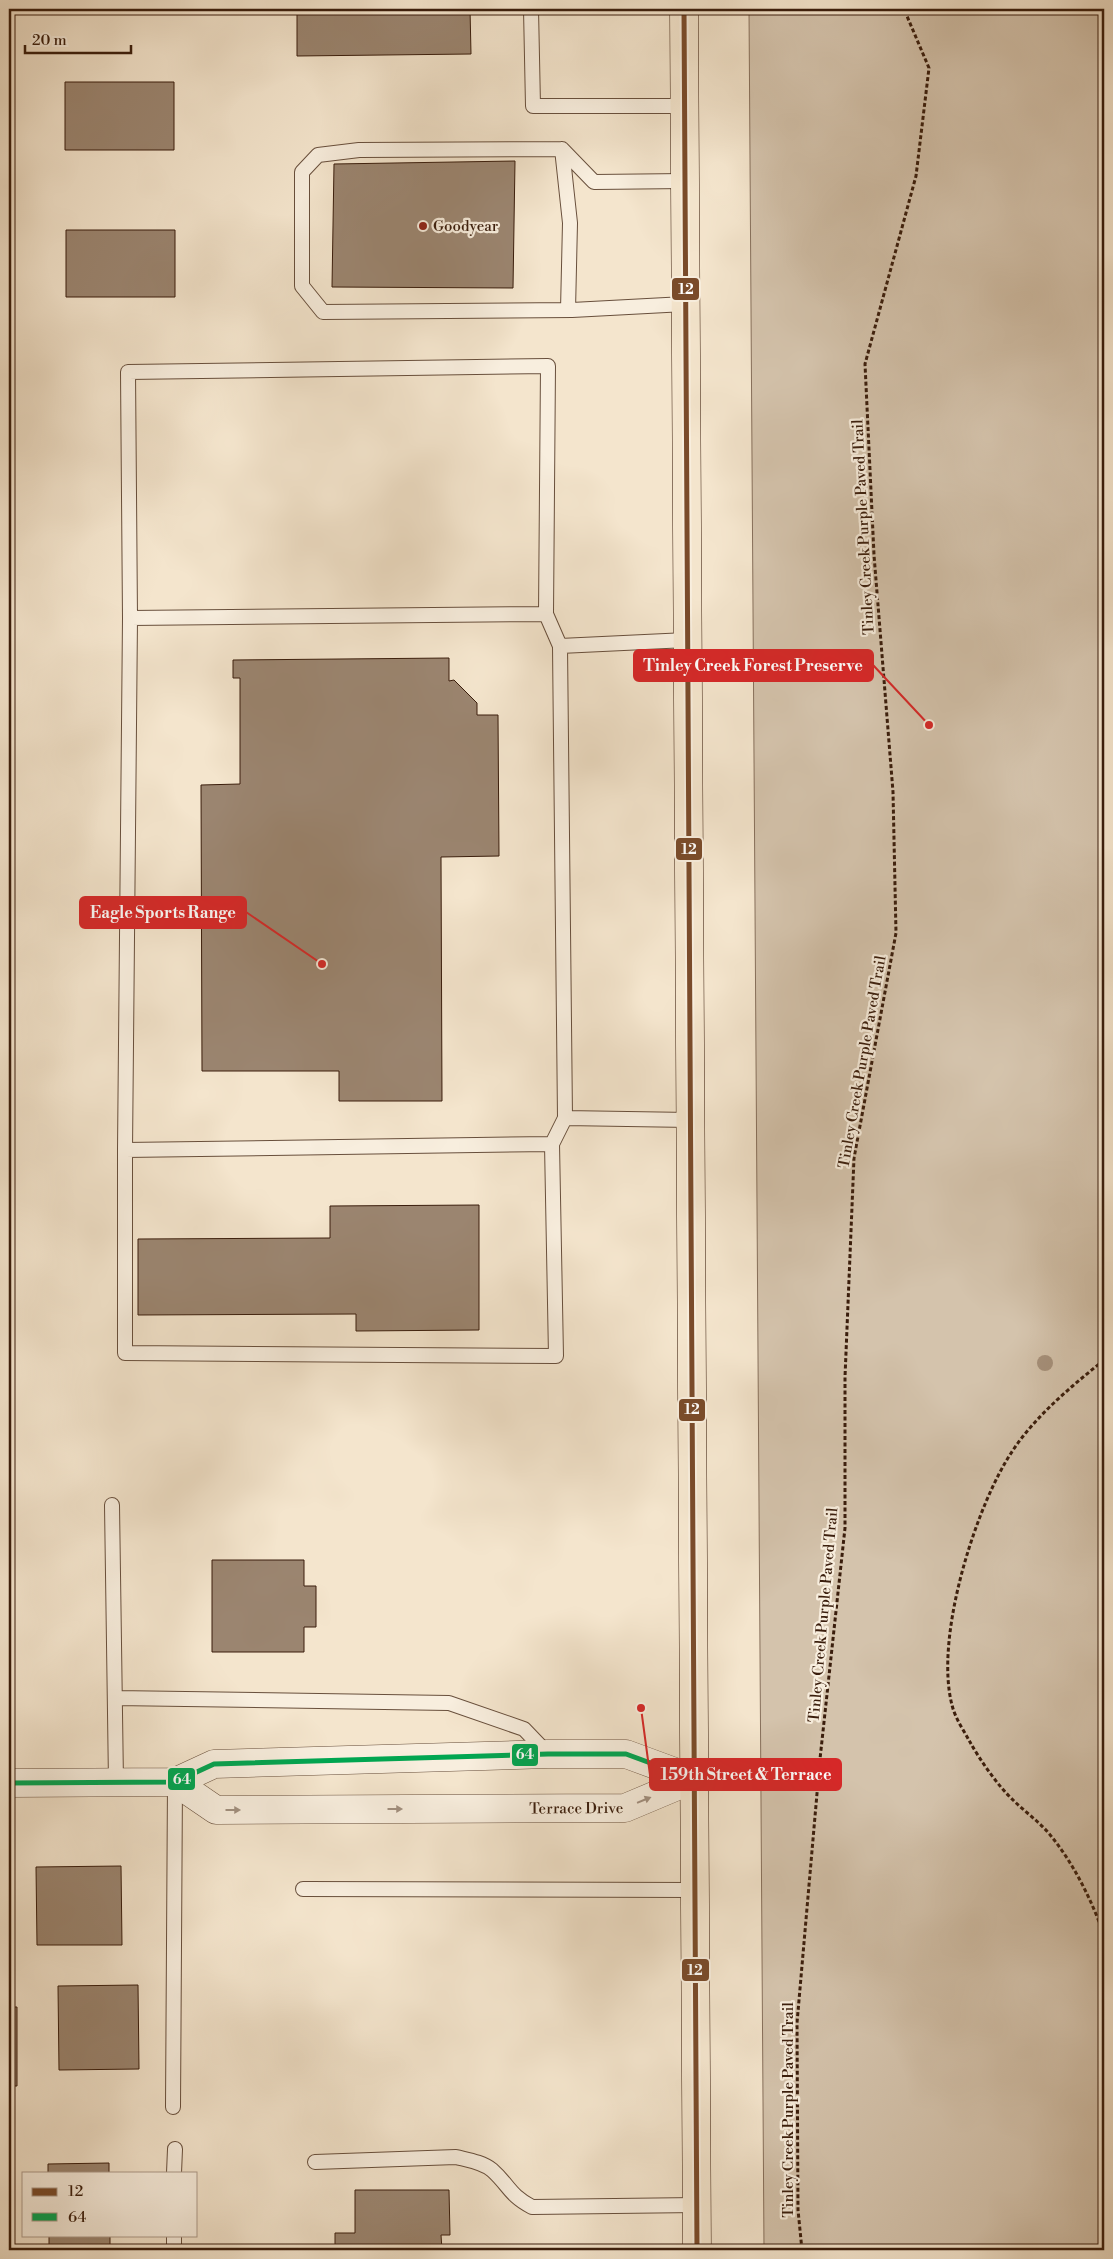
<svg xmlns="http://www.w3.org/2000/svg" width="1113" height="2259" viewBox="0 0 1113 2259" font-family="'Libre Bodoni',serif">
<rect width="100%" height="100%" fill="#f4e5cd"/>
<filter id="stains"><feTurbulence type="fractalNoise" baseFrequency=".004" numOctaves="4"/><feColorMatrix values="0 0 0 0 .2 0 0 0 0 .09 0 0 0 0 .02 0 0 0 .5 -.17"/></filter>
<radialGradient id="worn" r=".72"><stop offset=".6" stop-color="#630" stop-opacity="0"/><stop offset="1" stop-color="#630" stop-opacity=".3"/></radialGradient>
<path fill="#d4c3ac" stroke="#87705c" d="M749,9H1104V2250H764Z"/>
<path fill="#9b8570" stroke="#3a1d0c" d="M297,9H470L471,54L297,56Z
M65,82H174V150H65Z
M515,161L513,288L332,287L334,164Z
M66,230H175V297H66Z
M449,658V681L454,680L477,703V715H498L499,856L441,857L442,1101H339V1071H202L201,785L240,784V678H233V660Z
M479,1205V1330L356,1331V1314L138,1315V1239L330,1238V1206Z
M212,1560H304V1586H316V1627H304V1652H212Z
M121,1866L122,1945H37L36,1867Z
M138,1985L139,2069L59,2070L58,1986Z
M9,2007H17V2086H9Z
M109,2163V2173H48V2164Z
M355,2190H449L450,2235H441L442,2250H335V2233H355Z
M49,2235H110V2246L49,2247Z"/>
<g fill="none" stroke-linecap="round" stroke-linejoin="round">
<defs>
<path id="service" d="M531,9L533,106H685
M562,149L570,223L568,310
M685,181L594,182L562,149L359,150L318,155L302,172V286L323,312L572,310L685,304
M130,618L128,372L548,366L546,614
M687,640L560,646L546,614L130,618L125,1150L552,1144L565,1118L690,1120
M560,646L565,1118
M125,1150V1353L556,1356L552,1144
M112,1505L116,1782
M115,1698L449,1703L524,1729L547,1753
M303,1889L695,1890
M173,2107L175,1782
M315,2162L456,2157C468,2160 482,2162 492,2170C509,2185 509,2195 532,2207L697,2205
M174,2173L175,2149
M174,2250V2235"/>
<g id="minor">
<path id="s1" d="M175,1782L216,1810L625,1808L694,1779"/>
<path d="M9,1783L175,1782L214,1764L548,1754H626L694,1779"/>
</g>
<path id="primary" d="M684,9L697,2250"/>
</defs>
<use href="#service" stroke="#684f3c" stroke-width="16"/>
<use href="#minor" stroke="#684f3c" stroke-width="29"/>
<use href="#primary" stroke="#3a1d0c" stroke-width="29"/>
<path stroke="#3a1d0c" stroke-width="3" stroke-dasharray="4 2.5" stroke-linecap="butt" d="M1104,1360C1067,1390 1029,1421 1005,1463C972,1520 935,1640 952,1705C955,1718 964,1731 970,1742C980,1760 998,1786 1013,1800C1025,1812 1040,1822 1051,1836C1074,1864 1092,1901 1104,1935
M802,2250L798,2210L797,2023L820,1759L845,1528V1377L854,1158L896,933L893,792L874,555L865,364L916,176L929,68L904,9"/>
<use href="#service" stroke="#f8eede" stroke-width="14"/>
<use href="#minor" stroke="#f8eede" stroke-width="28"/>
<use href="#primary" stroke="#f4e5cd" stroke-width="28"/>
<defs>
<path id="bus-1" d="M684,9L697,2250"/>
<path id="bus-2" d="M9,1783L175,1782L214,1764L548,1754H626L694,1779"/>
</defs>
<use href="#bus-1" stroke="#f8eede" stroke-width="9"/>
<use href="#bus-2" stroke="#f8eede" stroke-width="9"/>
<use href="#bus-1" stroke="#7a4b2a" stroke-width="5"/>
<use href="#bus-2" stroke="#00a651" stroke-width="5"/>
</g>
<circle fill="#a7927d" cx="1045" cy="1363" r="8"/>
<defs><path id="oneway-solid" d="M-6-.8H1V-3.2L6.5 0L1 3.2V.8H-6Z" transform="scale(1.25)"/></defs>
<g fill="#a29080">
<use href="#oneway-solid" transform="translate(644 1800) rotate(-22)"/>
<use href="#oneway-solid" transform="translate(395 1809)"/>
<use href="#oneway-solid" transform="translate(233 1810)"/>
</g>
<circle fill="#8f2418" stroke="#f8eede" stroke-width="2" cx="423" cy="226" r="5"/>
<g text-anchor="middle" stroke-width="4.5" stroke-linejoin="round" paint-order="stroke">
<g font-size="15" fill="#3a1d0c" stroke="#f8eede" text-anchor="start">
<text x="433" y="231">Goodyear</text>
</g>
<g font-size="15" fill="#3a1d0c" stroke="#f8eede">
<text transform="translate(863 527) rotate(-93)" y="5">Tinley Creek Purple Paved Trail</text>
<text transform="translate(862 1062) rotate(-80)" y="5">Tinley Creek Purple Paved Trail</text>
<text transform="translate(823 1615) rotate(-85)" y="5">Tinley Creek Purple Paved Trail</text>
<text dy="5" stroke="none"><textPath href="#s1" startOffset="410">Terrace Drive</textPath></text>
<text transform="translate(788 2110) rotate(-90)" y="5">Tinley Creek Purple Paved Trail</text>
</g>
</g>
<path fill="none" stroke="#d62828" stroke-width="2" d="M929 725L873 665M322 964L246 912M641 1708L650 1775"/>
<g fill="#d62828" stroke="#f8eede" stroke-width="2">
<circle cx="929" cy="725" r="5"/>
<circle cx="322" cy="964" r="5"/>
<circle cx="641" cy="1708" r="5"/>
</g>
<g fill="#d62828" stroke="#d62828" stroke-width="2">
<rect x="634" y="650" width="239" height="31" rx="5"/>
<rect x="80" y="897" width="166" height="31" rx="5"/>
<rect x="650" y="1759" width="191" height="31" rx="5"/>
</g>
<g font-size="16" text-anchor="middle" font-weight="bold" fill="#fff">
<text x="753" y="671">Tinley Creek Forest Preserve</text>
<text x="163" y="918">Eagle Sports Range</text>
<text x="746" y="1780">159th Street &amp; Terrace</text>
</g>
<g stroke="#f8eede" stroke-width="2">
<rect x="671" y="277" width="29" height="24" rx="5" fill="#7a4b2a"/>
<rect x="675" y="837" width="28" height="24" rx="5" fill="#7a4b2a"/>
<rect x="678" y="1398" width="28" height="24" rx="5" fill="#7a4b2a"/>
<rect x="511" y="1743" width="28" height="24" rx="5" fill="#00a651"/>
<rect x="167" y="1767" width="29" height="24" rx="5" fill="#00a651"/>
<rect x="681" y="1958" width="29" height="24" rx="5" fill="#7a4b2a"/>
</g>
<g font-size="14" text-anchor="middle" font-weight="bold" fill="#fff">
<text x="686" y="294">12</text>
<text x="689" y="854">12</text>
<text x="692" y="1414">12</text>
<text x="525" y="1759">64</text>
<text x="182" y="1784">64</text>
<text x="695" y="1975">12</text>
</g>
<rect width="1113" height="2259" fill="none" stroke="#f4e5cd" stroke-width="30"/>
<rect x="10" y="10" width="1093" height="2239" fill="none" stroke="#3a1d0c" stroke-width="2.5"/>
<rect x="15" y="15" width="1083" height="2229" fill="none" stroke="#3a1d0c"/>
<rect x="22" y="2172" width="175" height="65" fill="#f8eede" stroke="#ac9a8a"/>
<rect x="32" y="2188" width="25" height="8" fill="#7a4b2a" stroke="#ac9a8a"/>
<text x="68" y="2196" font-size="15" fill="#3a1d0c">12</text>
<rect x="32" y="2213" width="25" height="8" fill="#00a651" stroke="#ac9a8a"/>
<text x="68" y="2222" font-size="15" fill="#3a1d0c">64</text>
<path d="M25 45v8h106v-8" fill="none" stroke="#3a1d0c" stroke-width="2.5"/>
<text x="32" y="45" font-size="15" fill="#3a1d0c" stroke="#f8eede" stroke-width="4" paint-order="stroke">20 m</text>
<rect width="100%" height="100%" filter="url(#stains)"/>
<rect width="100%" height="100%" fill="url(#worn)"/>
</svg>
